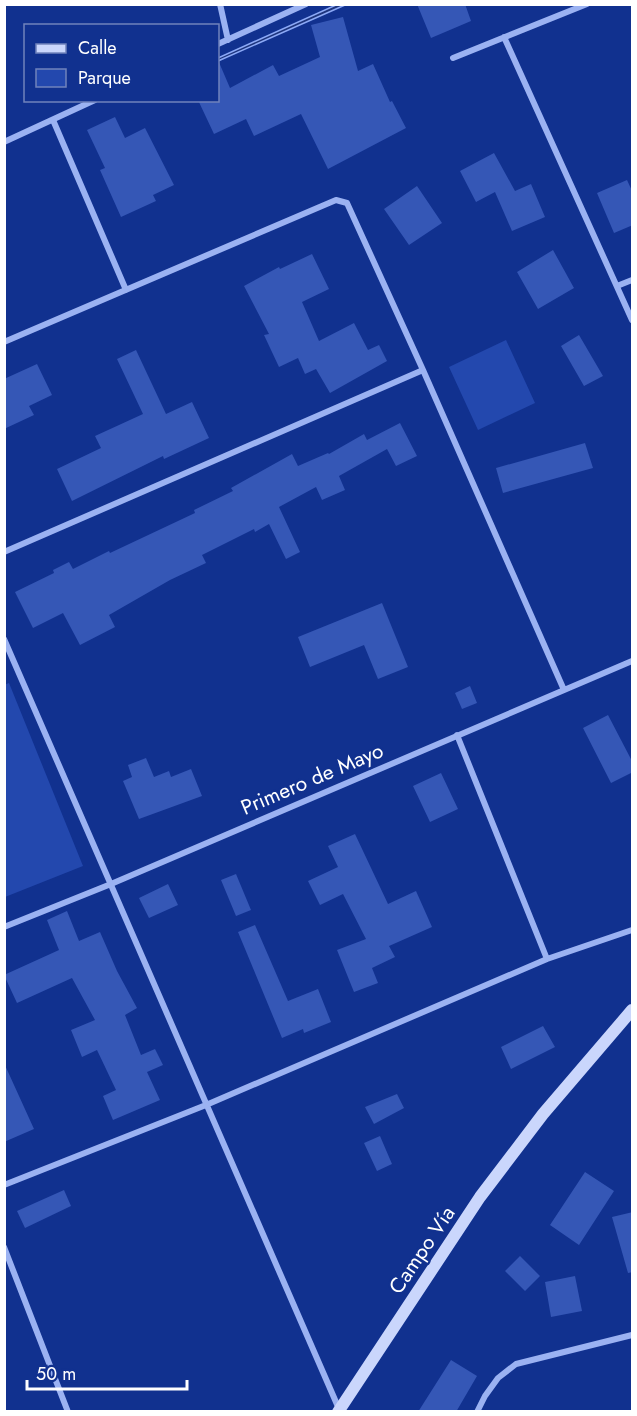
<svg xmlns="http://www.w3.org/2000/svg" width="637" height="1416" viewBox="0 0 637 1416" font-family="Jost,sans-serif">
<rect width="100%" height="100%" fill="#11318f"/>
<path fill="#2348ae" d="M506,340L535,403L478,430L449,367Z
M9,683L83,866L5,897L4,685Z"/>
<path fill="#1d347c" stroke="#8ca9f6" stroke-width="1.5" d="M336,5H345L218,61V58Z"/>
<path fill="#3557b6" d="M417,4H465L471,21L431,38Z
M343,17L358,71L373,64L390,102L392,101L406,128L328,169L301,114L254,136L246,119L214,134L198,100H218V60L230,88L273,65L279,76L320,57L311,25Z
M115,117L125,138L145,128L174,185L153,195L156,201L121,217L100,170L105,168L87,130Z
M494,153L515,191L531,184L545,217L512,231L495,192L476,202L460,171Z
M627,180L633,193V225L614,233L597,193Z
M417,186L442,223L409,245L384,209Z
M553,250L574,288L538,309L517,272Z
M312,254L329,289L302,302L319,341L354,323L368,350L379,345L387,361L330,393L316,369L305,374L298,358L279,367L264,335L269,334L244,286L279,267L280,269Z
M579,335L603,376L584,386L561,346Z
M136,350L166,414L192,402L209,438L164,459L163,456L72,501L57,469L101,448L95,436L143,414L117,359Z
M37,364L52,395L29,406L34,415L4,429V379Z
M400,423L417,456L396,466L387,449L339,476L345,490L322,500L316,487L279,507L300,552L286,559L269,524L255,532L254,529L202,555L206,563L170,580L109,615L115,627L80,645L63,613L33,628L15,592L54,573L53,570L69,562L73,569L109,551L110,553L195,513L194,510L233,491L231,488L292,454L298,466L328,453L329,454L364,434L367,440Z
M585,443L593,468L503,493L496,468Z
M382,603L408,667L378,679L364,645L310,667L298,637Z
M470,686L477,703L462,709L455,693Z
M608,715L633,763V772L611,783L583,728Z
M146,758L154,777L169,771L171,777L191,769L202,796L139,819L123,781L132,777L128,765Z
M441,773L458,809L430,822L413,786Z
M355,834L388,904L416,891L432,927L389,946L395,957L372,968L378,983L354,992L337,950L366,939L343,894L320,905L308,881L338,867L328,846Z
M236,874L251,910L236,916L221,880Z
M168,884L178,905L149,918L139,898Z
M67,911L79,941L100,932L117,971L137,1008L125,1015L141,1055L155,1049L163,1065L147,1072L160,1100L113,1120L103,1096L116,1090L97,1050L82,1057L71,1030L95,1020L72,978L17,1003L4,975L59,950L47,920Z
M255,925L288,1001L318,989L331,1022L304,1033L303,1029L282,1038L238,932Z
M543,1026L555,1047L511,1069L501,1047Z
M4,1063L34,1129L4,1142Z
M397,1094L404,1108L374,1124L365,1107Z
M380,1136L392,1164L377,1171L364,1143Z
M585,1172L614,1191L579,1245L550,1225Z
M64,1190L71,1206L25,1228L17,1211Z
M633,1212V1272L628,1273L612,1217Z
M520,1256L540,1276L525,1291L505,1271Z
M575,1276L582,1311L551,1317L545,1282Z
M451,1360L477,1376L456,1412H418Z"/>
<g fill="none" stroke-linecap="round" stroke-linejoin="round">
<path stroke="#9bb2f2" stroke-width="6" d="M220,4L228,40
M504,37L632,320
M218,44L306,4
M453,58L587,4
M53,120L126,290
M4,142L95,100
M617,286L632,280
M4,342L336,200L347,203L423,370L564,690
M4,552L423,370
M4,639L339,1409
M457,735L547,959
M4,927L111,884L632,661
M4,1185L206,1105L547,959L632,930
M4,1247L68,1412
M477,1412L485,1396L498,1378L516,1364L632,1335"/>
<path stroke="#cad6fc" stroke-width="12" d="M338,1412L480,1197L543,1114L632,1010"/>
</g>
<g text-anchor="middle" stroke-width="4.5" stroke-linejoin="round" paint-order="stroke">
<g font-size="21" fill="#fff" stroke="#11318f">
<text transform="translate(312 779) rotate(-23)" y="7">Primero de Mayo</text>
<text transform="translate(422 1250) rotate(-56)" y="7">Campo Vía</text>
</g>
</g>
<rect width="637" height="1416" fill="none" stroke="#ffffff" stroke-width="12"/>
<rect x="24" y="24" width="195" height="78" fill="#11318f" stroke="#7083bc" stroke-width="1.5"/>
<rect x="36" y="44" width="30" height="9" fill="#cad6fc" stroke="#7083bc" stroke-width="1.5"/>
<text x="78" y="54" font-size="18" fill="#ffffff">Calle</text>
<rect x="36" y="69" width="30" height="18" fill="#2348ae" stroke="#7083bc" stroke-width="1.5"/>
<text x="78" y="84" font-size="18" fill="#ffffff">Parque</text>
<path d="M27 1380v9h160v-9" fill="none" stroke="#ffffff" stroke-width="3"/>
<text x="36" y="1380" font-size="18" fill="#ffffff" stroke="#11318f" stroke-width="4.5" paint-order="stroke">50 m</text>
</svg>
